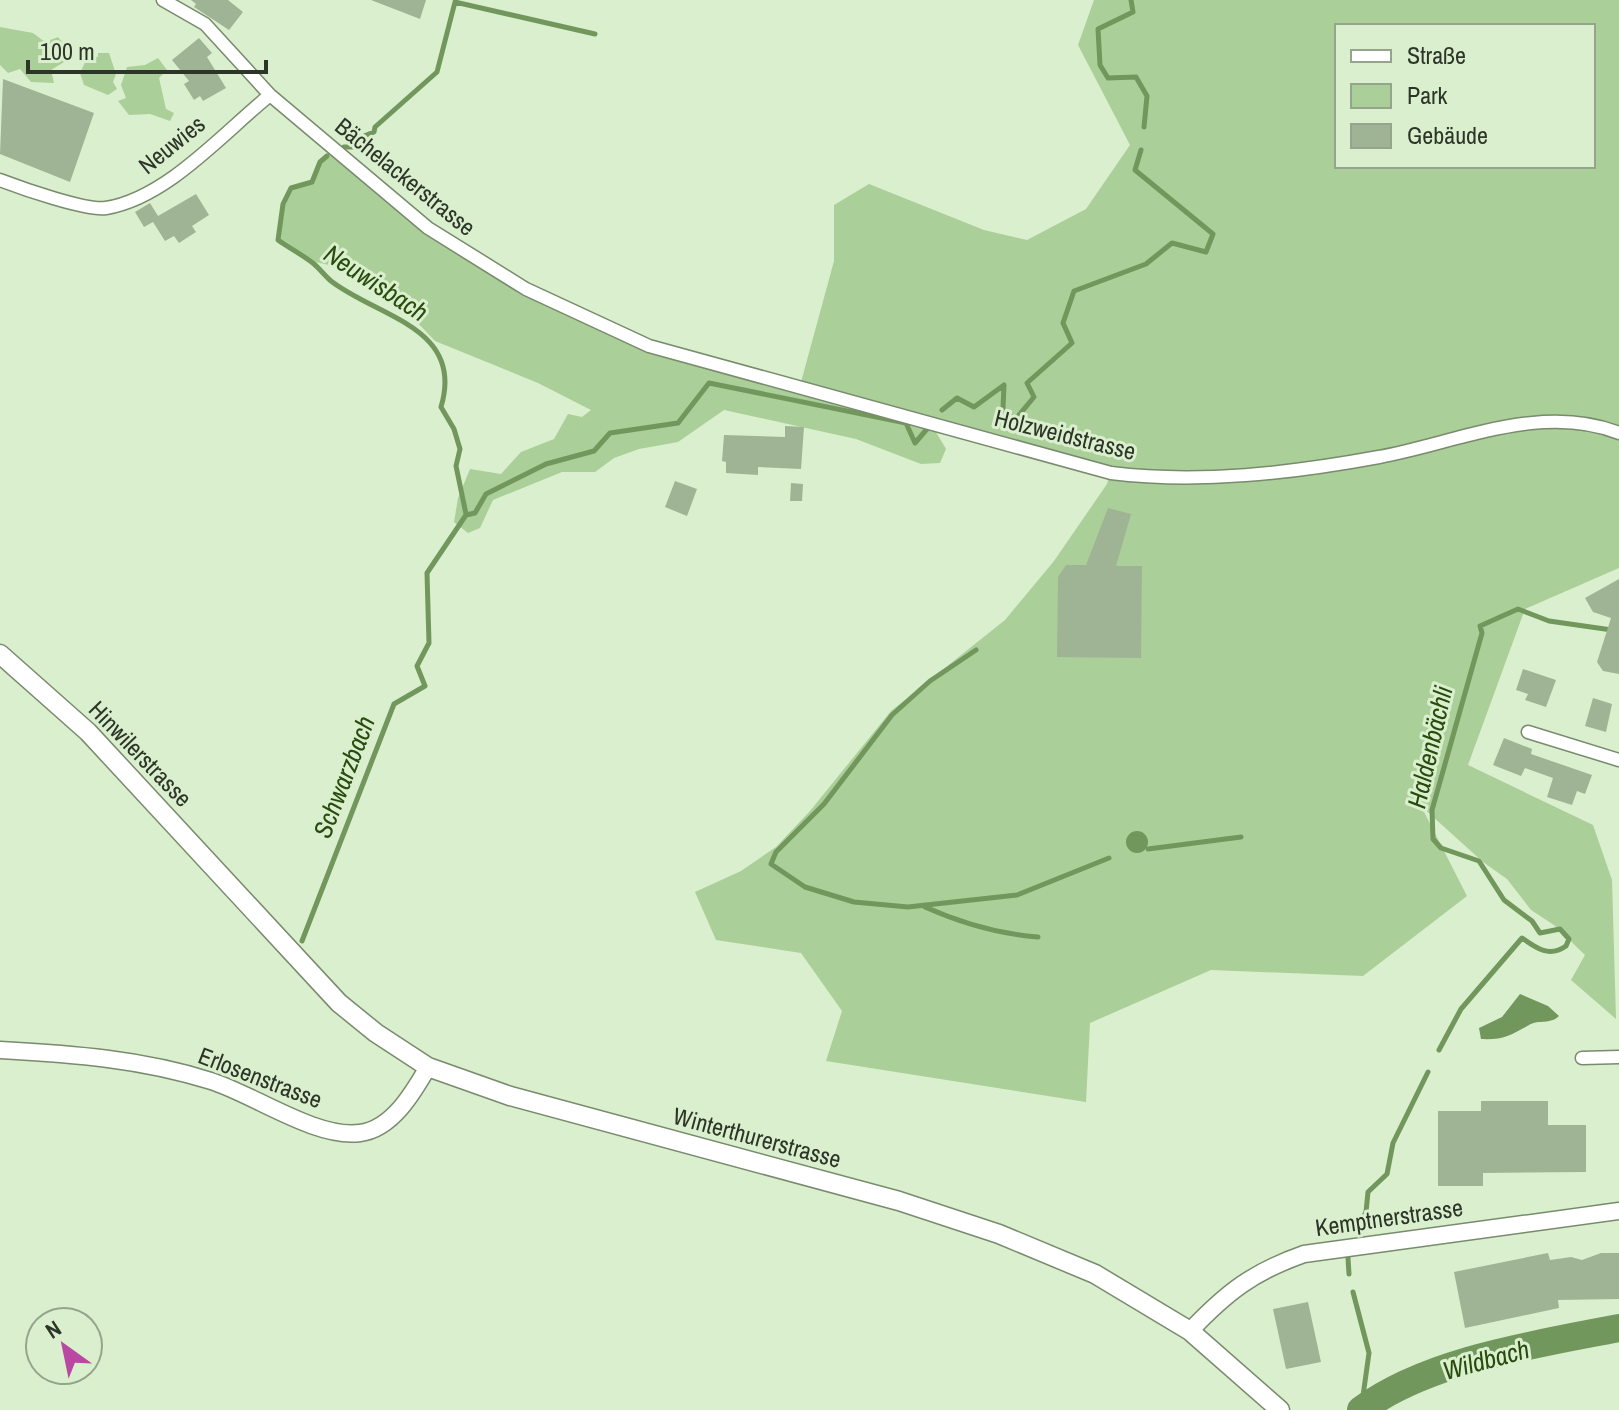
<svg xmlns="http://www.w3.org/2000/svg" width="1619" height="1410" viewBox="0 0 1619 1410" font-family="'Archivo Narrow',sans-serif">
<rect width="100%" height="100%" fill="#daefce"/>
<path fill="#abcf98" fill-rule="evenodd" d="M1094,0H1619V568L1525,609L1468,765L1593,825L1612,880L1616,1019L1571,980L1585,955L1554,925L1531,910L1507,879L1483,862L1421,806L1467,896L1363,976L1211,970L1090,1023L1086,1102L826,1061L842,1011L801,953L716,940L695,892L741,871L776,847L810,811L891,711L1005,620L1054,561L1107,484L1110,473L801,382L834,261V205L869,184L984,230L1027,240L1086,209L1130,145L1078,45ZM1337,26H1593V166H1337Z
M0,27L33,33L45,42L58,37L74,56L51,70L54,83L31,82L20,69L8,73L0,65Z
M98,53H109L116,74L113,82L117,89L108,95L84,85L80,73L88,56L98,57Z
M158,58L167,70L159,78L166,109L174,113L170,121L150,114L129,115L118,101L126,98L121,85L127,67L145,65Z
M337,151L428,228L602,327L933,427L946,449L940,463L921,464L856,439L724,410L678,442L639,449L614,458L595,472H562L493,500L480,528L468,533L454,522L458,498L470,469L501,474L521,452L554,439L568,414L582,417L591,410L538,383L435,341L393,297L338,267L311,261L278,240L283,204L291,188L312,182L320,162Z"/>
<path fill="#72975d" d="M1126 842a11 11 0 1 1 22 0a11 11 0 1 1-22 0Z
M1520,994L1548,1006L1559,1016C1550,1025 1539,1019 1529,1025C1511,1035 1504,1040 1481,1039L1479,1028L1502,1017Z"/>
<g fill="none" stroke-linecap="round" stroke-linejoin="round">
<path stroke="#72975d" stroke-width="5" d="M1131,0L1133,12L1098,29L1100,65L1108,78L1136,77L1147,96L1144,127
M344,147H359L364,136L374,132L375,127L437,72L455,2L595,34
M327,156L320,162L312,182L291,188L283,204L278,240C289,248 303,255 314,264C320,269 325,276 331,281C377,317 465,327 441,407L454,429L460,449L456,466L466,514
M942,410L957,398L974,407L1004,385L1003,409L1015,420L1034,397L1027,383L1072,343L1063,323L1074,291L1146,264L1172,243L1206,252L1213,234L1135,170L1141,150
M976,650L930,681L892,715L824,804L776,852L771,864L805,887L854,902L908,907L1017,895L1109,858
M1148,849L1241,837
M925,907C961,923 998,934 1038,937
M302,941L394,704L425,686L417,666L429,643L427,573L466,515L475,513L486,494L546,464L594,451L610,433L678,423L709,383L906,423L915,443L927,429
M1439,1050L1461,1009L1522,938C1536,948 1549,958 1566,946L1569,939L1560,929L1540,933L1532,921L1504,900L1479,861L1441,848L1433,839L1432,810L1482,633L1480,626L1518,609L1549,621L1619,631
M1356,1231L1366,1212L1368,1192L1387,1174L1393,1143L1428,1072
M1348,1258L1349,1274
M1353,1292L1369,1353L1361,1410"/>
<path stroke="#72975d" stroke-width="28" d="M1361,1410C1428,1360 1538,1344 1619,1328"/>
</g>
<path fill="#9fb494" d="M191,0H228L243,12L229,30L194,7L196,4Z
M371,0H426L420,19Z
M199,38L212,53L207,57L226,88L203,101L200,96L194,100L184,84L189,81L172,60Z
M3,79L94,113L70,182L0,154Z
M196,194L209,215L192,226L196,232L179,243L174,236L165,241L153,222L144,227L135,212L150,203L158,216Z
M785,426L804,427L801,469L758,467V475L726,473V462L722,461L724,435L785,437Z
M675,481L697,489L687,516L665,507Z
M791,483L803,484L802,501H790Z
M1108,508L1131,514L1116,566H1142L1141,658L1057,657L1058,577L1066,565H1086Z
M1619,579V674L1603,671L1597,662L1611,618L1593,612L1585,598Z
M1523,669L1556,680L1546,707L1525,700L1528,694L1516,690Z
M1593,698L1612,704L1606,732L1585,726Z
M1504,738L1532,749L1531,754L1592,775L1585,794L1577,791L1572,805L1547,797L1553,778L1525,768L1521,776L1493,765Z
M1481,1101H1548V1125H1586V1172L1483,1173V1186H1438V1111H1481Z
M1548,1253L1550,1260L1571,1257L1582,1260L1601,1253H1619V1299L1558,1300L1559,1308L1465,1328L1454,1272Z
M1308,1302L1321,1362L1286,1369L1273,1309Z"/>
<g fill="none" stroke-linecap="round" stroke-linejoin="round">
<defs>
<path id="minor" d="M163,0L205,24L270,95L428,228L526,289L649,346L1111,473C1199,484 1292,473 1379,457C1456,443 1541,402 1619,433
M0,180C21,188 86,211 106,208C167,198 223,133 270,95
M1528,732L1619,760
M1582,1058L1619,1057"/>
<path id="tertiary" d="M0,1050C72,1054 142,1059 211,1081C253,1094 316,1139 360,1133C392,1129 413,1093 428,1067
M1190,1331C1227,1292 1253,1272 1304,1254L1619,1211"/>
<path id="secondary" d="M0,654L88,732L339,1003L376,1033L428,1067L510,1096L899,1201L999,1234L1095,1274L1190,1331L1280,1410"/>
</defs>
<use href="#minor" stroke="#788b6d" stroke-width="15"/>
<use href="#tertiary" stroke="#788b6d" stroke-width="19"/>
<use href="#secondary" stroke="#788b6d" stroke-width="21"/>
<use href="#minor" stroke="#fff" stroke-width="12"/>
<use href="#tertiary" stroke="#fff" stroke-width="16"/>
<use href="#secondary" stroke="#fff" stroke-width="18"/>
</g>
<g text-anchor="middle" stroke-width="6" stroke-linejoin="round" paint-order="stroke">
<g font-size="24" fill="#2d3528" stroke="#daefce">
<text transform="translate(172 145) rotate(-39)" y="8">Neuwies</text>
<text transform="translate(405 177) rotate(39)" y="8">Bächelackerstrasse</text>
<text transform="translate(1065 435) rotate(14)" y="8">Holzweidstrasse</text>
<text transform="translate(140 754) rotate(46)" y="8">Hinwilerstrasse</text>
<text transform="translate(260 1078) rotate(21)" y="8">Erlosenstrasse</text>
<text transform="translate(757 1138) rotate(15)" y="8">Winterthurerstrasse</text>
<text transform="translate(1389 1218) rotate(-8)" y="8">Kemptnerstrasse</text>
</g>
<g font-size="26" font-style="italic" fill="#294b0d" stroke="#daefce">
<text transform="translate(376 283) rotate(33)" y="9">Neuwisbach</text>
<text transform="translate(1430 747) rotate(-77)" y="9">Haldenbächli</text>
<text transform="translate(344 777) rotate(-69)" y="9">Schwarzbach</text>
<text transform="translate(1486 1360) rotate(-15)" y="9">Wildbach</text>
</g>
</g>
<rect x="1335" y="24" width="260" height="144" fill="#daefce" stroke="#95a58c" stroke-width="2"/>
<rect x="1351" y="50" width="40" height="12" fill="#ffffff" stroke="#95a58c" stroke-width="2"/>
<text x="1407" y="64" font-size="24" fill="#2d3528">Straße</text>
<rect x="1351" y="84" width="40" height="24" fill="#abcf98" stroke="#95a58c" stroke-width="2"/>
<text x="1407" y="104" font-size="24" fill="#2d3528">Park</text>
<rect x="1351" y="124" width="40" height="24" fill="#9fb494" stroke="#95a58c" stroke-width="2"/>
<text x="1407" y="144" font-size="24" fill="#2d3528">Gebäude</text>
<g transform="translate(64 1346) rotate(327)"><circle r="38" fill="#daefce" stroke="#95a58c" stroke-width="2"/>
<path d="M0-6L14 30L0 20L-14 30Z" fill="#ba48a2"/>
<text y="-12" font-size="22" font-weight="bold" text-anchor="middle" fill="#2d3528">N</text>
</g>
<path d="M28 60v12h238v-12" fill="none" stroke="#2d3528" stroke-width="4"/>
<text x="40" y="60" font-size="24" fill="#2d3528" stroke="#daefce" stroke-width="6" paint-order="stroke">100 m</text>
</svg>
